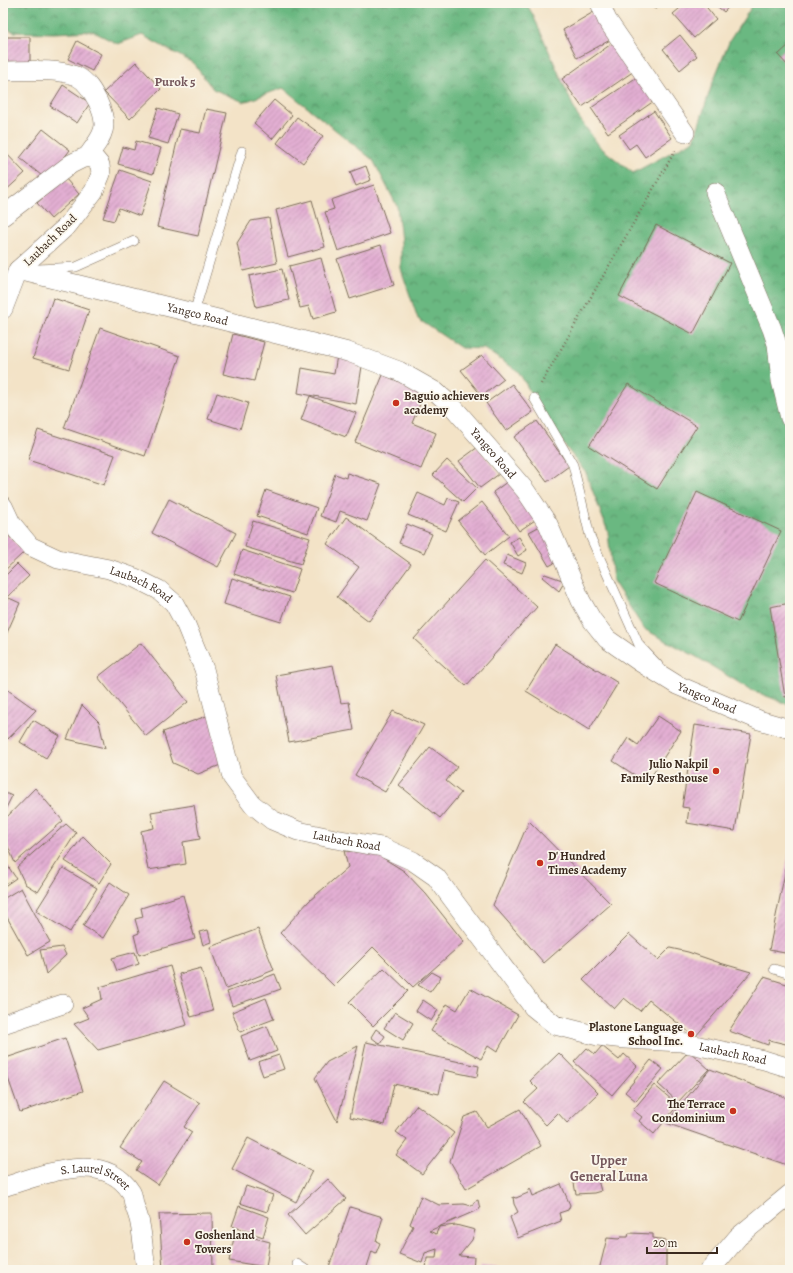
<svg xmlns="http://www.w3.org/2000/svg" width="793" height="1273" viewBox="0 0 793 1273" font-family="Alegreya,serif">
<defs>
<pattern id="forest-crowns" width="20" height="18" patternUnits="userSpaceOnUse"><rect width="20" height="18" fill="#6bb881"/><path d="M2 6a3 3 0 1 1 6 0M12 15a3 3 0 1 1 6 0" fill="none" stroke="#599669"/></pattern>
<pattern id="building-hatch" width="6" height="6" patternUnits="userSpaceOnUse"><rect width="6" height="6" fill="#e3afd3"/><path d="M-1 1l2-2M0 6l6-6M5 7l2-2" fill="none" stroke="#b98fab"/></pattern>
</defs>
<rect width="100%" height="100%" fill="#fbf7ec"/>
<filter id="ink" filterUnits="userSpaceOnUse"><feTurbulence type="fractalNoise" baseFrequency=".025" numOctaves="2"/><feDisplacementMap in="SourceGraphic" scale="8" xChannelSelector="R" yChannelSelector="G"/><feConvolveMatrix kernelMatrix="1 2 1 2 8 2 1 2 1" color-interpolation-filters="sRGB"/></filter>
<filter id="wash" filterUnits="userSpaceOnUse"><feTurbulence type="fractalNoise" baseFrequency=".012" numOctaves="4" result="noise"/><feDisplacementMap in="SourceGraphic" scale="16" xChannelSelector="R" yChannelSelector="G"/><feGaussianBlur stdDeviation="0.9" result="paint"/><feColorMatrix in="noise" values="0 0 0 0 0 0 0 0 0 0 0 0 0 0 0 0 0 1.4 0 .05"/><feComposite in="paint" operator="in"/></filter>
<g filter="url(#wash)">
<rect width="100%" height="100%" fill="#f3e3c7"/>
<path fill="url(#forest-crowns)" stroke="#537150" d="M3,3H526L533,15L577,115L600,147L633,173L694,140L712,84L730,40L754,3H790V705L751,690L695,656L644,629L613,581L608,532L586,473L552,429L518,371L484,349L461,348L418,319L401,269V241L397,206L373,160L283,88L244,102L213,89L193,63L142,35L118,44L92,31L54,33L14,32L3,26Z"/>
<g id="blocks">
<path fill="url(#building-hatch)" d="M642,3H659L656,9Z
M686,3H703L716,19L694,38L673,14Z
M713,3H732L724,12Z
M597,10L612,39L577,58L563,30Z
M680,35L697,56L680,70L663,49Z
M3,37H30V62L3,61Z
M77,41L101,54L92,71L68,59Z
M614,42L634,71L582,107L562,79Z
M790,44V68L778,55Z
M136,62L161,89L130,119L104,92Z
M637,77L654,101L608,133L591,108Z
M63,85L90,103L77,123L50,106Z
M274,100L292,115L272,139L254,123Z
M158,108L178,114L168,144L148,138Z
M206,109L227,113L198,236L157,227L180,129L200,133Z
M654,111L672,138L645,157L636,144L629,149L619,135Z
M297,117L323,136L303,163L277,143Z
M43,129L70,150L47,180L20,158Z
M136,141L161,148L153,174L118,164L123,147L134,150Z
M3,150L25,173L3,193Z
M366,166L371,180L356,186L350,172Z
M120,170L152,181L140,216L119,208L114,221L103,218Z
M65,178L79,194L51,219L37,203Z
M374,185L390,233L338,251L325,212L334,209L331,200Z
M312,200L325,247L288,257L276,210Z
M269,218L277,263L243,271L237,243L251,221Z
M656,225L730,263L693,334L619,296Z
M381,245L394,285L350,299L337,259Z
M321,258L336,312L313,319L309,306L300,308L289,266Z
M282,269L289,300L256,307L249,276Z
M53,298L89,310L69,369L33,358Z
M100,328L180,356L145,456L64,428Z
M233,334L264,342L254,381L223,374Z
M337,355L363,360L356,404L298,393L302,368L334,374Z
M482,355L504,379L482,396L461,370Z
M383,375L425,392L412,423L436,433L421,469L355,442Z
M512,384L533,412L506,431L486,403Z
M628,384L697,426L657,489L589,446Z
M217,393L248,403L240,429L208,419Z
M310,396L356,413L346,437L301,420Z
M537,421L569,466L547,482L514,437Z
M38,430L115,455L104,485L28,460Z
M478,447L499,474L480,488L459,461Z
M447,460L477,488L463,502L433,475Z
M347,473L381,484L367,521L340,511L336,522L320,516L335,474L346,478Z
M511,479L538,518L519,531L493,492Z
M266,490L317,508L308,533L257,516Z
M697,492L781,531L738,622L654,583Z
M418,493L445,505L448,498L459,502L446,531L408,515Z
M169,499L236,533L218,567L152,533Z
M482,502L509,536L485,555L458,521Z
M346,517L411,564L369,621L337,597L359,567L327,544Z
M253,521L310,538L301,564L245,547Z
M407,524L432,534L424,553L399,543Z
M540,526L560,560L549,566L529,532Z
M3,530L24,552L3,572Z
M519,537L527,550L518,556L510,542Z
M242,550L300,569L292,593L234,574Z
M507,555L526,563L522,573L503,565Z
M485,560L537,607L466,686L414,639Z
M17,564L29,576L7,597L3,592V578Z
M545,574L565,581L559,591L542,577Z
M232,578L290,597L281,622L224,604Z
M9,598L20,603L3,642V606L5,607Z
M790,603V696L785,697L770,607Z
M141,643L188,702L146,736L98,677Z
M555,644L618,683L589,730L526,691Z
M333,665L341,703L349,702L354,730L289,742L276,675Z
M5,688L36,710L8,739L3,729V690Z
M82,705L99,722L105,748L67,739Z
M393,711L424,725L385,792L355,775Z
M212,714L223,764L198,774L173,763L163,732Z
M658,716L681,731L647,783L613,761L628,738L638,745Z
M33,720L60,736L46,758L20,742Z
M695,725L751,734L735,831L687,823L689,808L682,807Z
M430,747L457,767L446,781L461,793L440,818L399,785Z
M35,788L63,821L15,863L3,835V821Z
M3,792L12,796L3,814Z
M194,805L200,839L183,842L186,864L148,870L141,831L154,828L151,812Z
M529,821L611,904L544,963L493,905Z
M66,824L76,833L38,892L25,884L17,867Z
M83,836L111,864L99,883L65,861Z
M344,851L375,853L404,871L426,894L464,942L413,987L373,947L334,986L280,933L309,901L348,867Z
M789,853H790V954L769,950Z
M3,859L16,878L3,887Z
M63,868L97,888L70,932L36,911Z
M110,882L129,895L103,938L83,926Z
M21,888L50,942L28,955L3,910V899Z
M183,895L195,939L139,955L134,935L139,933L135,919L143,917L141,908Z
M258,929L274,970L226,989L210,947Z
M208,930L211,942L203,945L199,932Z
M629,934L658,960L670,948L688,952L720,963L751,972L695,1037L649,1000L640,1011L624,998L614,1009L583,980Z
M62,947L66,955L46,974L40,950Z
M135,952L139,964L117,971L112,958Z
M170,966L187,1025L98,1050L74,1024L89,1018L82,1008L102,999L100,987Z
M201,968L213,1011L191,1017L179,974Z
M384,968L408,991L373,1026L349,1002Z
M432,972L441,977L430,992L418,985Z
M275,974L281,989L232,1006L227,992Z
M764,977L790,985V1045L769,1040L768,1045L729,1031Z
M470,988L518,1015L497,1052L488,1046L481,1059L431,1031L447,1004L457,1010Z
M266,998L274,1019L240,1032L232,1012Z
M423,1000L438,1010L431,1021L416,1011Z
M395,1012L413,1023L403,1040L384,1028Z
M267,1026L277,1051L250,1061L241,1036Z
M376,1029L385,1036L380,1044L371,1037Z
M65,1038L83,1091L20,1112L3,1064V1059Z
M366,1042L479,1066L477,1077L444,1070L439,1094L394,1084L385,1125L350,1117Z
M358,1046L337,1121L315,1078L327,1062Z
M602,1046L619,1060L624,1054L637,1066L612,1095L574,1062L587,1048L595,1054Z
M689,1051L709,1069L678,1102L658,1084Z
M559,1053L598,1093L567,1123L558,1113L546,1125L524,1102L538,1089L530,1081Z
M279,1055L284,1069L263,1076L258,1062Z
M651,1060L663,1069L636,1101L625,1092Z
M710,1069L790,1099V1166L666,1123Z
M164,1081L200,1103L184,1127L192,1132L158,1185L136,1170L142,1162L120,1148Z
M654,1085L678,1105L654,1134L639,1121L642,1117L633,1110Z
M417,1105L454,1133L422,1174L396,1155L407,1140L396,1132Z
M520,1109L541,1146L466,1189L450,1161L464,1117L477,1112L487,1127Z
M248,1138L312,1171L296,1202L232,1169Z
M573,1178L598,1180L601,1191L594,1193L576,1194Z
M328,1179L346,1199L305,1235L288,1215Z
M561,1184L570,1205L568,1210L559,1213L561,1221L518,1238L510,1217L518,1212L514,1204L513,1197L516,1198L528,1193L530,1188L533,1196Z
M246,1186L273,1195L267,1212L240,1203Z
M421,1196L439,1205L464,1204L472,1206L474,1202L478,1200L480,1209L429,1231L436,1234L439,1227L456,1225L475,1230L472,1240L459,1256L474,1257L473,1270H426L427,1258H436L437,1249L425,1253L422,1263L399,1254L413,1226L410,1224Z
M239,1206L269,1217L263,1237L232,1226Z
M350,1207L383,1217L376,1241L380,1243L376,1253L372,1251L366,1270H340L329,1267Z
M212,1213L213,1270H163L159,1214Z
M235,1233L270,1242L266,1267L229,1261Z
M629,1233L653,1234V1238L666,1240V1270H599L607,1238L619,1239L621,1237H628Z
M481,1266L514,1269V1270H480Z"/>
</g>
</g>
<g filter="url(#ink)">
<use href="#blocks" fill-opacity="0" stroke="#7b6b59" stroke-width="1"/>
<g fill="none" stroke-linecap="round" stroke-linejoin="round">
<defs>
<path id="service" d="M39,269L76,267L134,241
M194,313L242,151
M534,398L573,465L590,536L639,645L658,665
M774,969L790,974
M297,1264L306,1270"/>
<g id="minor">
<path d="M600,3L607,20L685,133"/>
<path d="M3,71C25,71 56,68 76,76C87,81 93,92 98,102C110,128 103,135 87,157"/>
<path d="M715,192L772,329L777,344L781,381L790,418"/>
<path d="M3,216L71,164L81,159L87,157L95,159L100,165L101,174L94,191L68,225L18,270L3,309"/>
<path id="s1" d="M18,270L222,320L348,352L399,371L436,392L454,408L494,454L525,490L548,524L581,601L592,620L607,639L640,662L677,685L759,720L790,729"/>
<path id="s2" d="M3,506L11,523L30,546L58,559L109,569L135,578L159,590L174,603L186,625L204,669L232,777L252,804L272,820L298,831L335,839L382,847L413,861L436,877L533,1007L555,1025L598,1036L625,1039L681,1042L764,1060L790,1068"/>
<path d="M3,1024L63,1004"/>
<path id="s3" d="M3,1187C41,1176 103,1148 131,1192C133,1195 133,1200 134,1204C136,1211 139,1217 140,1224C143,1239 144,1255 146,1270"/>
<path d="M710,1270L738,1237L790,1194"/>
</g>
</defs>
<use href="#service" stroke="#7b6b59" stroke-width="10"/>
<use href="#minor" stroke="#7b6b59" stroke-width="20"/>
<path stroke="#7b6b59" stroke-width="2.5" stroke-dasharray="1 3" stroke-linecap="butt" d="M541,384L675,151"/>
<use href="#service" stroke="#fff" stroke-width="9"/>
<use href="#minor" stroke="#fff" stroke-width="19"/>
</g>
</g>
<g fill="#c8321e" stroke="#fbf7ec" stroke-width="1.5">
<circle cx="396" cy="403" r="4"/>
<circle cx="716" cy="771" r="4"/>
<circle cx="540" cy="863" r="4"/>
<circle cx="691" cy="1034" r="4"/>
<circle cx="733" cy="1111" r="4"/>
<circle cx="187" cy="1242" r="4"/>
</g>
<g text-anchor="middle" stroke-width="3.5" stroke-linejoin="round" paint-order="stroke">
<g font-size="12" fill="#3b2a1e" stroke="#fbf7ec">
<text transform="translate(50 240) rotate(-44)" y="4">Laubach Road</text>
<text dy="4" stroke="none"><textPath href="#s1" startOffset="185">Yangco Road</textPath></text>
<text dy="4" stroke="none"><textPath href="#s1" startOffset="521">Yangco Road</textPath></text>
<text dy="4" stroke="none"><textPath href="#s2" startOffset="167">Laubach Road</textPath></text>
<text dy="4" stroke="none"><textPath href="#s1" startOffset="857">Yangco Road</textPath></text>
<text dy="4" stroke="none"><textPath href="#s2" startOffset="527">Laubach Road</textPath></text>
<text dy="4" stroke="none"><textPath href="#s2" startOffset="996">Laubach Road</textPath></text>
<text dy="4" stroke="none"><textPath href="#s3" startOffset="97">S. Laurel Street</textPath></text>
</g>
<g font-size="12" font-weight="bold" fill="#3b2a1e" stroke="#fbf7ec" text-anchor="start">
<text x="404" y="400">Baguio achievers<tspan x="404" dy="14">academy</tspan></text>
<text x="708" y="768" text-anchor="end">Julio Nakpil<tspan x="708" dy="14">Family Resthouse</tspan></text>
<text x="548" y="860">D' Hundred<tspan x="548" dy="14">Times Academy</tspan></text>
<text x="683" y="1031" text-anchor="end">Plastone Language<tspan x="683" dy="14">School Inc.</tspan></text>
<text x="725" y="1108" text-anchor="end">The Terrace<tspan x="725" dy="14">Condominium</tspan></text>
<text x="195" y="1239">Goshenland<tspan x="195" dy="14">Towers</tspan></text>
</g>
<g font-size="13" font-weight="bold" fill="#76595d" stroke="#fbf7ec">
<text x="175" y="86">Purok 5</text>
</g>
<g font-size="14" font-weight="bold" fill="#76595d" stroke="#fbf7ec">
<text x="609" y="1165">Upper<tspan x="609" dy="16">General Luna</tspan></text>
</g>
</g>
<rect width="793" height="1273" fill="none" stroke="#fbf7ec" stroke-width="16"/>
<path d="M647 1247v6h70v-6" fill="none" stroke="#3b2a1e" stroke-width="2"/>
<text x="653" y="1247" font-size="12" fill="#3b2a1e" stroke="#fbf7ec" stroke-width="3" paint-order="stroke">20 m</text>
</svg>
